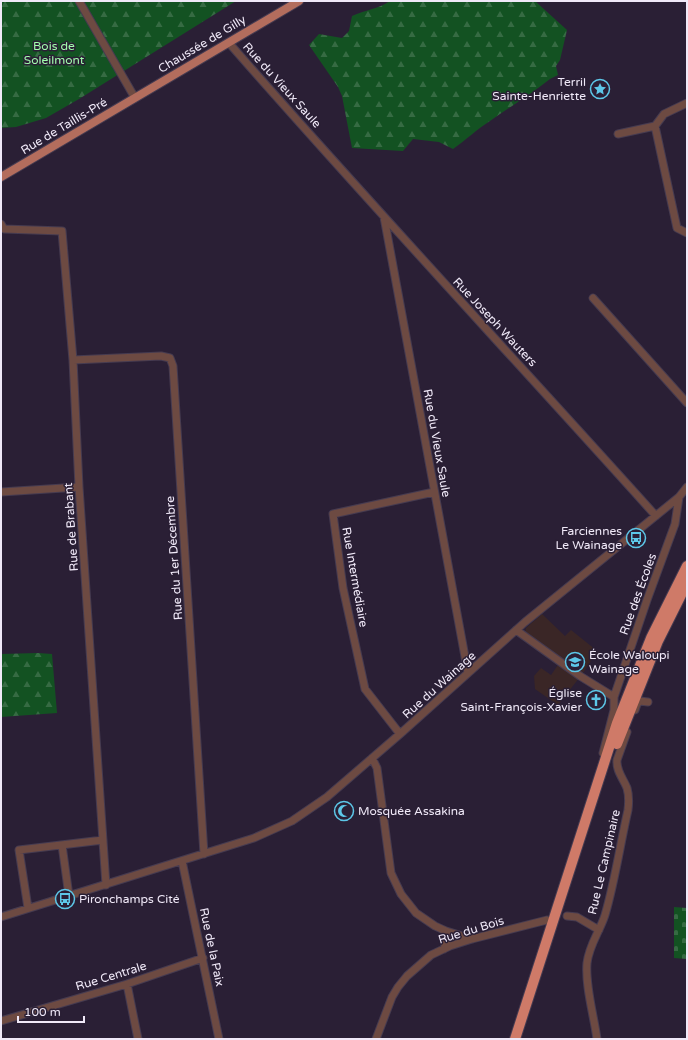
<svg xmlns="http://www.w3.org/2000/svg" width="688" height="1040" viewBox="0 0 688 1040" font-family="'Varela Round',sans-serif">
<defs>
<pattern id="forest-firs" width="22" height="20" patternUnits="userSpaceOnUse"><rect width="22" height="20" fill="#135222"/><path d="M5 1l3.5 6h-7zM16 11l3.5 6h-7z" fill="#366b43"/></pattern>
<pattern id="cemetery-stones" width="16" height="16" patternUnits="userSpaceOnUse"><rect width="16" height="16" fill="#135222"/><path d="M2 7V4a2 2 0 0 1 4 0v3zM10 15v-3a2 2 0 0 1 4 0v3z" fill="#366b43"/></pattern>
</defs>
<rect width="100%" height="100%" fill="#2a1f35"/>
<path fill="#3a2626" d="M542,614L565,636L571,630L596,650L594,656L583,673L558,705L535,689L534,676L541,668L551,675L558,665L525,635L526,628Z"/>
<path fill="url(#forest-firs)" d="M1,1H236L79,99L46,118L16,127L1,128Z
M390,1H535L567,30L560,60L556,66L558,75L550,79C531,94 510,107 490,121C477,129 466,140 453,149L439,142L413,139L403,151L352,148L342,96L338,87L309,45L319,34L342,38L349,31L352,16C365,10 378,9 390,1Z
M38,653L52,654L57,713L1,717V654Z"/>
<path fill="url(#cemetery-stones)" d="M674,907L687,908V959L674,958Z"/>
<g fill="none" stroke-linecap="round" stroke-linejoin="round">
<defs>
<path id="minor" d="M79,1L135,98
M229,43C369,203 514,358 656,516
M655,126L677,228L687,233
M618,134L655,126L664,114L687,103
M384,217L468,673
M1,224L4,229L62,231L73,360L79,487L106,885
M593,298L687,403
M73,360L161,356L170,358L173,366L204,854
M1,492L79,487
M516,630L580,676L614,697
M635,710L637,704L640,701L648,702
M400,734L365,689L343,588L333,514L434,492
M603,753L614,710V697L647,600L675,524L679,497
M372,758L377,768L391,873L401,894L416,913L435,926L446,931L472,939
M62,845L69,896
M182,861L219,1039
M28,908L19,850L103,840
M567,916L577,917L599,930
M1,917L254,838L292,821L327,797L400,734L525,622L679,497L687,487
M444,949L447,939L446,931
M127,984L138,1039
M1,1021L127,984L203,958
M376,1039L392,997L398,987L407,976L431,955L450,946L472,939L547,920
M597,1039C594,1016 585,986 587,963C589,945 600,931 605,915C615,881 620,845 628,810C629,802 629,795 627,788C623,778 616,771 617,760L627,732"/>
<path id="major" d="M1,177L299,1"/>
<path id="highway" d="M617,744L658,641L687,583
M515,1039L617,723L651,638L687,566"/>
</defs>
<use href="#minor" stroke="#463b50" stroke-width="9"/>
<use href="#major" stroke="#463b50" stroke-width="10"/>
<use href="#highway" stroke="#463b50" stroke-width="12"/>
<use href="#minor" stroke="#6d4a42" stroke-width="7"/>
<use href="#major" stroke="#b36d5d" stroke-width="8"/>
<use href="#highway" stroke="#cf7a68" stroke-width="10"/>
</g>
<defs>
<symbol id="sight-ring" viewBox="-11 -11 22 22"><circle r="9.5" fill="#2a1f35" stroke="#5dc7e8" stroke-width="1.5"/><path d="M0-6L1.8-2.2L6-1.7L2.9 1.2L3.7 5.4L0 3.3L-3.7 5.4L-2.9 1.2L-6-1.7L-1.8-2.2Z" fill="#5dc7e8"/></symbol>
<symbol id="bus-ring" viewBox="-11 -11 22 22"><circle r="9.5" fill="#2a1f35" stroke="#5dc7e8" stroke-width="1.5"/><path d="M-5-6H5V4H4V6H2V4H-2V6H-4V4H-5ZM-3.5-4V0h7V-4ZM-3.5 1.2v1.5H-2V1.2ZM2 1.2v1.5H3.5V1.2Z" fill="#5dc7e8"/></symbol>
<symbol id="school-ring" viewBox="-11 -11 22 22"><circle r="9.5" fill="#2a1f35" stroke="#5dc7e8" stroke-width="1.5"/><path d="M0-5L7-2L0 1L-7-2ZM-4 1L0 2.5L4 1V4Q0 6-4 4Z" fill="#5dc7e8"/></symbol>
<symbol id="church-ring" viewBox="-11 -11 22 22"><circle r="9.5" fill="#2a1f35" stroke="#5dc7e8" stroke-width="1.5"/><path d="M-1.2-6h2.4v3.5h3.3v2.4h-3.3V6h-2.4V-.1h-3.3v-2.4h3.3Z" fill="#5dc7e8"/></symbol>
<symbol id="mosque-ring" viewBox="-11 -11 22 22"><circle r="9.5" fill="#2a1f35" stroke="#5dc7e8" stroke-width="1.5"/><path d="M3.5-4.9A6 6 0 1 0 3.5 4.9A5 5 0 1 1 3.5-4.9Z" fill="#5dc7e8"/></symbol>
</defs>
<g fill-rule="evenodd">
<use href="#sight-ring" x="589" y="78" width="22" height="22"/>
<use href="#bus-ring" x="625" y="527" width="22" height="22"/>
<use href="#school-ring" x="564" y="651" width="22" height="22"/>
<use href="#church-ring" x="585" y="689" width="22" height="22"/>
<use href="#mosque-ring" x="333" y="800" width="22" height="22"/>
<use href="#bus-ring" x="54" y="888" width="22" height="22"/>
</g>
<g text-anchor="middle" stroke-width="3" stroke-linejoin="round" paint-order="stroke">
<g font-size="12" fill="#f0e9f8" stroke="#2a1f35">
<text transform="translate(202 44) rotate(-31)" y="4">Chaussée de Gilly</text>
<text transform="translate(282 85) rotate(48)" y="4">Rue du Vieux Saule</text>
<text transform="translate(64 126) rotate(-31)" y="4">Rue de Taillis-Pré</text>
<text transform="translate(495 322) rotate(47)" y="4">Rue Joseph Wauters</text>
<text transform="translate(437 443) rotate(80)" y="4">Rue du Vieux Saule</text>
<text transform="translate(71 527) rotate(-94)" y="4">Rue de Brabant</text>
<text transform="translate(174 558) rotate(-94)" y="4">Rue du 1er Décembre</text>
<text transform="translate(355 577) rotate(80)" y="4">Rue Intermédiaire</text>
<text transform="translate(638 594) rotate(-70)" y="4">Rue des Écoles</text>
<text transform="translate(439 685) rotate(-42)" y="4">Rue du Wainage</text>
<text transform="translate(604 862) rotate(-77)" y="4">Rue Le Campinaire</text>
<text transform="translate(471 930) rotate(-17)" y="4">Rue du Bois</text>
<text transform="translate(212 947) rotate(78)" y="4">Rue de la Paix</text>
<text transform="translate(111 976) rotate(-17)" y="4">Rue Centrale</text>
</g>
<g font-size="12" fill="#a2fead" stroke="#2a1f35">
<text x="54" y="50">Bois de<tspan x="54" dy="14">Soleilmont</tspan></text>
</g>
<g font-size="12" fill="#f0e9f8" stroke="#2a1f35" text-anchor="end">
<text x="586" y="86">Terril<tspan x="586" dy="14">Sainte-Henriette</tspan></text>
<text x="622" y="535">Farciennes<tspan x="622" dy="14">Le Wainage</tspan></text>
<text x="589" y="659" text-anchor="start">École Waloupi<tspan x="589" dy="14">Wainage</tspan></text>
<text x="582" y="697">Église<tspan x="582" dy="14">Saint-François-Xavier</tspan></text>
<text x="358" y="815" text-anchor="start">Mosquée Assakina</text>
<text x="79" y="903" text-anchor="start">Pironchamps Cité</text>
</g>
</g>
<rect width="688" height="1040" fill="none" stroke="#f0e9f8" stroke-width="4"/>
<path d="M18 1016v6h66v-6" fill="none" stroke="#f0e9f8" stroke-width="2"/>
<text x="24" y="1016" font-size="12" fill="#f0e9f8" stroke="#2a1f35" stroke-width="3" paint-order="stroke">100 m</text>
</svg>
